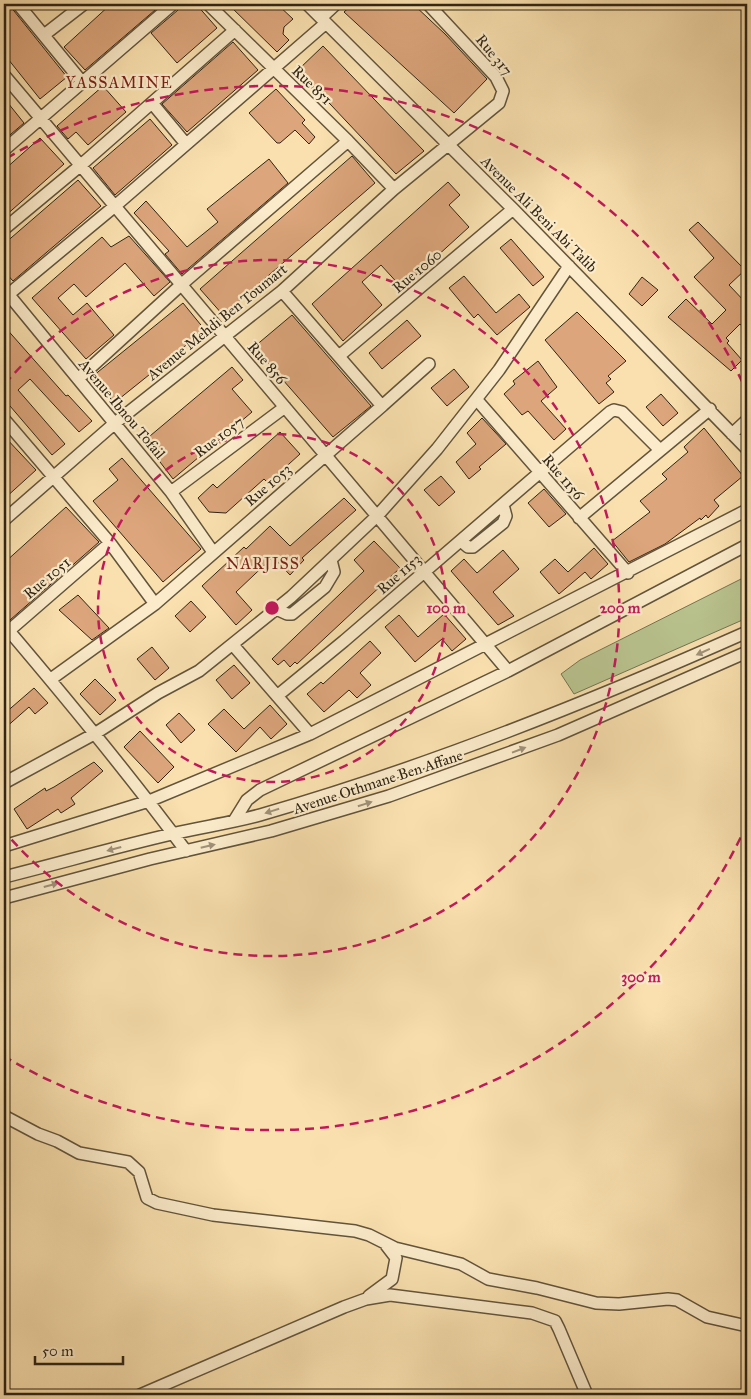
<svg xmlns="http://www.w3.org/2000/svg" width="751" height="1399" viewBox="0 0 751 1399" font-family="'IM FELL Great Primer',serif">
<rect width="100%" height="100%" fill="#f9e0ae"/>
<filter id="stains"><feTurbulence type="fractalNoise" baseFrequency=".004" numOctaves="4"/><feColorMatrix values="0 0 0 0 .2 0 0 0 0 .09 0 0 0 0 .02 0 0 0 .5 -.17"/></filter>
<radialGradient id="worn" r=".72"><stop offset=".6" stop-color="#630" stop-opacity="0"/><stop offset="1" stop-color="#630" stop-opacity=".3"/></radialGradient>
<path fill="#b9c38e" stroke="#747452" d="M747,576V618L574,694L561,674L580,660Z"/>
<path fill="#dca57b" stroke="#2f2416" d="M111,4H162L85,70L64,47Z
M180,4H196L217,28L177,63L151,33L178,10Z
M228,4H277L293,19L284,27L283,34L289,40L277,52Z
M353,4H413L445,34L487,79L454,113L344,12Z
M10,6L67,77L40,99L4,54V11Z
M233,42L258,70L187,132L162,104Z
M323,46L424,151L396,174L298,70Z
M103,86L126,112L88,145L76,132L68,139L57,126Z
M276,89L305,120L302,123L315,137L309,144L295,130L280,143H277L249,113Z
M4,98L24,123L4,140Z
M150,119L172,145L115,195L93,168Z
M40,138L64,164L4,217V170Z
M352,156L375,183L223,315L200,289Z
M269,159L288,183L182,274L165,254L169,251L134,213L146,201L187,247L218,222L207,209Z
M78,180L101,206L13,281L4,271V244Z
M448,182L460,195L449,205L469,227L402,288L381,265L362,282L382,305L343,341L312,304Z
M698,222L745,270L729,285L747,304V332L740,324L726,338L729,341L727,343L742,360L731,371L668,317L686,299L712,324L726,310L694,277L714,258L689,230Z
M129,236L170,282L154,296L125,263L86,297L74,284L58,298L73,315L87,303L114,335L86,359L32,298L102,237L111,247Z
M511,239L544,277L533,286L500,248Z
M464,276L496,313L519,294L530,307L497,335L478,314L474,318L449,288Z
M642,277L658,290L642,306L629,294Z
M183,303L205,330L114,403L93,376Z
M577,312L626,361L608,376L611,379L606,383L614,392L599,404L545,340Z
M292,315L371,406L333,437L254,347Z
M407,320L421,336L382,369L369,353Z
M4,326L66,396L68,395L92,421L79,432L30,379L18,390L65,444L52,455L4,399Z
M538,361L557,387L541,401L566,429L554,440L528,411L522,415L504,394L515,384L513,381Z
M232,367L243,380L232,389L252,412L173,479L144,441Z
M454,369L469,387L447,406L431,388Z
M661,394L678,413L663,426L646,407Z
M482,418L506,444L479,467L481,469L469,479L456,462L476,444L467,433Z
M704,428L743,476L714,500L719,506L708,518L706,515L701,520L700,518L665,544L629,562L612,541L650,512L640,501L667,479L662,474L688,452L684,447Z
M280,432L300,454L268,483L264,479L226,513L209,512L198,498L213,484L217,488Z
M4,436L36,470L4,499Z
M122,458L201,549L163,582L93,501L118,480L109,469Z
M441,476L455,492L439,506L424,490Z
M544,489L566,514L549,527L528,503Z
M344,498L356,510L302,558L304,560L290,575L273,557L236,592L252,610L236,625L202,586L244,547L246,549L270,526L290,546Z
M66,507L99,542L10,620L4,616V563Z
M374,541L400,568L297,664L295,662L290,667L284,660L278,665L272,659L364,571L354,560Z
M594,548L608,564L591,579L585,572L559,594L540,572L555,559L568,572Z
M503,550L519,569L493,592L514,616L498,625L451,571L464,559L477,573Z
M78,595L109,628L92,640L59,610Z
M191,601L206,617L190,632L175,616Z
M444,614L466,639L452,651L442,639L415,662L385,627L399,615L418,637Z
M370,641L381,653L360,673L371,685L357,698L349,690L324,712L307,694L321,682L323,684Z
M152,647L169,668L155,680L137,659Z
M234,665L250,683L232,699L216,680Z
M95,679L116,700L100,715L80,694Z
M34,688L48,703L35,714L29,707L4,729V714Z
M270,705L287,724L271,739L260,727L236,752L208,724L224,709L244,729Z
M179,713L195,730L181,743L166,725Z
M140,731L174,767L158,783L124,747Z
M94,762L103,771L71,798L75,804L61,813L58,809L27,829L14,809L45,788L46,791L54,787Z"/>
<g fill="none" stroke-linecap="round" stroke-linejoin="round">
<defs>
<path id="minor" d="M18,4L82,82
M208,4L348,141L394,189
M307,4L513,209L747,449
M321,18L336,4
M44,35L84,4
M4,75L508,671
M152,103L186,144
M4,150L173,4
M4,229L81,165L235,30
M4,289L171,492L213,552
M4,298L115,206L326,23
M339,356L513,209
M78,379L182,284L348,141
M477,400L628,573
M382,406L429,364
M4,419L110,543L155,604
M732,434L747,420
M171,492L285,407
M579,518L710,409
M4,520L115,423L282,291L394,189L499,103L503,91L496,77L428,4
M461,541L468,547H473L503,523L506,516L503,505
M276,609L287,614H292L325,587L334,572L331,560
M4,625C67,699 128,773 186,851
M4,635L110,543
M233,645L310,734
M51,679L155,604L382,406L282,291
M277,696L344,641L610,412L614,410L622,412L660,450
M4,783L96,733L158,693L199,671L291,597L378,515L437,449L499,370L569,266
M234,821L247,800L260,790L508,671L747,545
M4,846L149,801L310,734L747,510
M4,877C60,863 116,847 172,834C201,827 231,823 260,815C427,767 589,702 747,632
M4,898L150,859L271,831L389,796L558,735L747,652
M4,1116L38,1134L57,1141L79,1153L128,1162L139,1172L147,1198L157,1203L213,1215L355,1231L369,1235L395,1248L461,1264L488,1279L537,1288L596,1303L619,1304L668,1299L677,1300L707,1317L747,1326
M369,1296L392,1279L396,1258L386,1245
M140,1395L344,1307L366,1299L390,1295L532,1313L555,1321L559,1329L587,1395"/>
</defs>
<use href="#minor" stroke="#62533c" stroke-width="14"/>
<use href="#minor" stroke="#fbebca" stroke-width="11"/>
</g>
<defs><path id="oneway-solid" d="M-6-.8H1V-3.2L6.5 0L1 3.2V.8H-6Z" transform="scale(1.25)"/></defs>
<g fill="#9f9179">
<use href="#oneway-solid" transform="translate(703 652) rotate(156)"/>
<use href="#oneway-solid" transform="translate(519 750) rotate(-21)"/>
<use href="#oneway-solid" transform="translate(365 804) rotate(-17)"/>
<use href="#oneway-solid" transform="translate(272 811) rotate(163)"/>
<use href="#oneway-solid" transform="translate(208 846) rotate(-13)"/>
<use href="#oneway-solid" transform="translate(114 849) rotate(165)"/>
<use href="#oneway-solid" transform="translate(51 885) rotate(-15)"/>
</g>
<g fill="none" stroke="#c2185b" stroke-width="2.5" stroke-dasharray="9 6">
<circle cx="272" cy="608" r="174"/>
<path d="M5 384A348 348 0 1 1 5 832"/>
<path d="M747 824A522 522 0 0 1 7 1058M7 158A522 522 0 0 1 747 392"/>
</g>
<g text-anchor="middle" stroke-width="4.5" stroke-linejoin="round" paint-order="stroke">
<g font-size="15" fill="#2f2416" stroke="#fbebca">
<text transform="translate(494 55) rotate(51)" y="5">Rue 317</text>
<text transform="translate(312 85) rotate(44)" y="5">Rue 851</text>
<text transform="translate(539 214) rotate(45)" y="5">Avenue Ali Beni Abi Talib</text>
<text transform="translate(417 271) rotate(-40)" y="5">Rue 1060</text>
<text transform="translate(217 322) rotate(-39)" y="5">Avenue Mehdi Ben Toumart</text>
<text transform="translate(267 363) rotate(49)" y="5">Rue 856</text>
<text transform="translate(122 409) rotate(50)" y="5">Avenue Ibnou Tofail</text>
<text transform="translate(219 437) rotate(-37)" y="5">Rue 1057</text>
<text transform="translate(563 477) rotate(49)" y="5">Rue 1156</text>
<text transform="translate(268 485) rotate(-41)" y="5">Rue 1053</text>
<text transform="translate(399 574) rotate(-41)" y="5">Rue 1153</text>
<text transform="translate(47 578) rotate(-40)" y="5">Rue 1051</text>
<text transform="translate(378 782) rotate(-18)" y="5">Avenue Othmane Ben Affane</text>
</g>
<g font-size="16" letter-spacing="1" fill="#7a1f14" stroke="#fbebca">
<text x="119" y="88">YASSAMINE</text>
<text x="263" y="569">NARJISS</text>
</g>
</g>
<circle cx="272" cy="608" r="8" fill="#c2185b" stroke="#fbebca" stroke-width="2.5"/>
<g font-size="15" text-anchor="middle" font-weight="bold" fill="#c2185b" stroke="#fbebca" stroke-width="4.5" stroke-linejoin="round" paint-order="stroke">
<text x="446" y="613">100 m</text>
<text x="620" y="613">200 m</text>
<text x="641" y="982">300 m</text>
</g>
<rect width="751" height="1399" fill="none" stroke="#f9e0ae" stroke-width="20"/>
<rect x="5" y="5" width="741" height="1389" fill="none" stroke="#2f2416" stroke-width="2.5"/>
<rect x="10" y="10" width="731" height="1379" fill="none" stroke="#2f2416"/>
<path d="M35 1356v8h88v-8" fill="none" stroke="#2f2416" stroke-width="2.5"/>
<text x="42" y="1356" font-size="15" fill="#2f2416" stroke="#fbebca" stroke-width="4" paint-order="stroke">50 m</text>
<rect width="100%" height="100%" filter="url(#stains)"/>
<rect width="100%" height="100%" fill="url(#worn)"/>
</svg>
